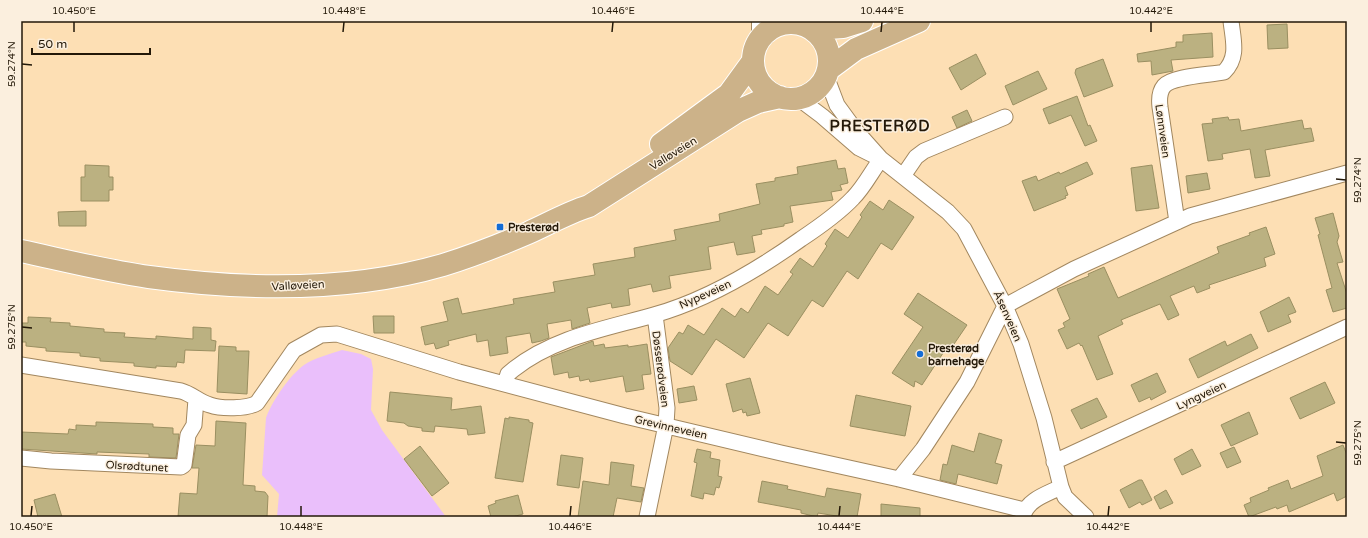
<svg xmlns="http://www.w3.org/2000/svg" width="1368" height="538" viewBox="0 0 1368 538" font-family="'Varela Round',sans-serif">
<rect width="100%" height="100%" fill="#fddfb4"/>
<path fill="#eabffb" d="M342,350L361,354L371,359L373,369L371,410L382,430L446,517H277L279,494L262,475L266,418C272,401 290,375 304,365C314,358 330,354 342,350Z"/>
<path fill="#bbb181" stroke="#9a8f61" d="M1287,24L1288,48L1268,49L1267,25Z
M1212,33L1213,57L1171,60L1173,71L1152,75L1151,61L1138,62L1137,54L1176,47V42H1183V35Z
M976,54L986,74L961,90L949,68Z
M1103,59L1113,86L1084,97L1075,73L1076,69Z
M1038,71L1047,89L1013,105L1005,86Z
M1077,96L1088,126L1090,125L1097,141L1085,146L1071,115L1049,124L1043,109Z
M967,110L972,121L957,128L952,117Z
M1228,117L1229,120L1239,119L1241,131L1302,120L1304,129L1311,128L1314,141L1265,150L1270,176L1255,178L1250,149L1222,154L1223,159L1208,161L1202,124L1213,123L1212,119Z
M836,160L838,169L845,168L848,183L840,185L842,190L831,192L833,200L790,206L793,222L784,224V226L761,230L762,234L752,236L755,252L737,255L734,242L708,247L711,269L669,276L671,288L653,292L651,284L628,289L630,305L612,308L611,303L587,308L590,323L572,329L571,320L547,324L549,338L541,341L532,343L530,333L506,337L508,353L490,356L488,340L477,342L476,334L448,341L449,345L436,349L434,343L425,345L421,327L448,321L443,302L458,298L462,314L514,304L513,299L555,292L553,282L595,275L593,264L635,257L634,248L676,240L674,230L720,221L719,214L760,204L756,184L775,181V178L798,174L797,167Z
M1087,162L1093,174L1065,187L1068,195L1065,196L1066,198L1034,211L1022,181L1036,176L1038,181L1059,172L1060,174Z
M85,165L109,166V177H113V190H109V201H81V177H85Z
M1152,165L1159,208L1136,211L1131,168Z
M1207,173L1210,189L1188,193L1186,176Z
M889,200L914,217L892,250L881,243L858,279L847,271L823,307L812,300L788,336L768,323L744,358L716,339L692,375L670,361L668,348L679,332L683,334L688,325L704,335L722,308L735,317L741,308L748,313L765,286L778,295L793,274L790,272L800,258L813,267L827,246L825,244L835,229L848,238L862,217L860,215L870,201L883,210Z
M86,211V226H59L58,212Z
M1333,213L1339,236L1337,242L1343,262L1337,263L1347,294V308L1333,312L1326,290L1332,288L1318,235L1320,234L1315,218Z
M1266,227L1275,254L1264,258L1266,266L1209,285L1210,288L1197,293L1194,286L1170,296L1179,315L1168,320L1160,304L1121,320L1123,324L1098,336L1113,374L1097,380L1082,345L1081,346L1079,343L1067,349L1058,330L1065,327L1063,323L1070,319L1057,289L1089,276L1088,274L1104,267L1118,298L1219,253L1217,247L1250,235L1249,233Z
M918,293L967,325L952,347L949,344L922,385L915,381L914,387L892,373L923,327L904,314Z
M1289,297L1296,312L1288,315L1291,322L1268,332L1260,312Z
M373,316H394V333H374Z
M28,317L51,318L50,322L70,323V326L104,329V332L125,333L124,337L156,339V336L193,339V327L211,328V340L216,341L215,351L185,350L184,363L177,362L176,367L156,366V368L134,366V363L100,361V358L80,356V353L46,351V348L26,346V342H21V323H28Z
M1251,334L1258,348L1198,378L1189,359L1225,341L1227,346Z
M593,341L594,346L604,344L605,348L628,345V347L647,344L651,374L642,375L644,389L626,392L623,376L590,382L589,379L580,381L579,376L569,378L568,372L554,375L551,357Z
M219,346L236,347V351H249L247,394L217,392Z
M1157,373L1166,392L1151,400L1150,397L1139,402L1131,385Z
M750,378L760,413L747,416L746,412L743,413L742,409L733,412L726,384Z
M1325,382L1335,403L1300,419L1290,398Z
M694,386L697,400L679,403L677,389Z
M390,392L452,398L451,410L481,406L485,433L468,435L467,429L435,426L434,432L422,431V428L408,426L404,423L387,421Z
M856,395L911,406L905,436L850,426Z
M1097,398L1107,417L1081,429L1071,410Z
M1249,412L1258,434L1231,446L1221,425Z
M509,417L529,420V422L533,423L523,482L495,478L505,418L509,419Z
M216,421L246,423L243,485L255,486V491L265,492L268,496L267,517H178L180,493L197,494L199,468H192L196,445L215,446Z
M96,422L153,424V427L173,428V434H179L176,458L149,457V454L97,452V454L21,449V432L68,434L69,429L76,430V425L96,426Z
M979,433L1002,440L995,463L1002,465L997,484L958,474L956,484L940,480L943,464L947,465L952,445L974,452Z
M1343,445L1347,455V496L1337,501L1334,493L1289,512L1287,505L1277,509L1276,507L1249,517L1244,505L1251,502L1250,498L1269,490L1268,488L1288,480L1291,489L1323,476L1317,456Z
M420,446L449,483L432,496L404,459Z
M1234,447L1241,462L1227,468L1220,453Z
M697,449L711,452L710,458L720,460L718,476L722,477L719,488L716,487L714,495L704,493L703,499L691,496L697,463L694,462Z
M1192,449L1201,466L1182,475L1174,459Z
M561,455L583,458L579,488L557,485Z
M611,462L634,465L631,486L644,488L641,502L617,498L613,517H578L583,481L609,485Z
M1139,480H1142L1152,500L1142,505L1140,502L1129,508L1120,490Z
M762,481L788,486L787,489L825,497L827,488L861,494L857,517H843L818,513L817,517L801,513V510L758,502Z
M1166,490L1173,503L1160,509L1154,497Z
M55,494L62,517H38L34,500Z
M518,495L523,514L512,517H491L488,506L496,503L495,501Z
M881,504L920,508V517H881Z"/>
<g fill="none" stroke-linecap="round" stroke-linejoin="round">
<defs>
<path id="street" d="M826,76L837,105L856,131L881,159L948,212L964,229L1005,306L1021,344L1044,418L1061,487L1065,497L1086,517
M798,98L822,116L859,148L873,155
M903,176L916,157L924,151L1005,117
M1177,222L1160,107C1159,99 1159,92 1164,86C1173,76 1210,75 1224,72C1239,57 1233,40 1231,21
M21,365L181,391C192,394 199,402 210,405C221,409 247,409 257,403L294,350L321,335L337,334L459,372L625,416L781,453L899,479L1024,510
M505,384L508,374L514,369C555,337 605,329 654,315C707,300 756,271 801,239C819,227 838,214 853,198C864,187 872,171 881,159
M21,458L51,461L181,467L184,465L188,435L194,425L196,399
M1054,462L1347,327
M899,479L923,449L967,382L1005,306L1074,269L1190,216L1347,173
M647,517L666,425L667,408L655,315
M1023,517C1026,500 1047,494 1061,487"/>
<path id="secondary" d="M800,21L802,24
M763,35V21"/>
<path id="primary" d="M753 61a38 38 0 1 1 76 0a38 38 0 1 1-76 0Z
M813,29L843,27L862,21
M829,69L856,49L919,21
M661,144L729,94L753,61
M21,251C63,260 106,271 149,277C244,290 350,292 443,265C472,256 500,245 528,233C548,224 567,213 589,206L738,111L758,102L780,97"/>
</defs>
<use href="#street" stroke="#a2875f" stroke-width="17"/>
<use href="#secondary" stroke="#a2875f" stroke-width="24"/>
<use href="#primary" stroke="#fff" stroke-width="24"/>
<use href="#street" stroke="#fff" stroke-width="15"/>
<use href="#secondary" stroke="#fff" stroke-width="22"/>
<use href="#primary" stroke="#ccb289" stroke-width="22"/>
</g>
<path fill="none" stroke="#231808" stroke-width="1.5" d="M74,32V22M343,32L344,22M612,32L613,22M881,32L882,22M1151,32V22M22,64L32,65M1336,179L1346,180M22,327L32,328M1336,442L1346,443M31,516L32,506M301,516V506M570,516L571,506M839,516L840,506M1108,516L1109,506"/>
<g fill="#146dd6" stroke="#fbefde" stroke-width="1.5">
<rect x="496" y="223" width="8" height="8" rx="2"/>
<circle cx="920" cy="354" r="4"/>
</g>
<g text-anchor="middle" stroke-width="3" stroke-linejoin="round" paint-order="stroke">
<g font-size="11" fill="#231808" stroke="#fbefde">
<text transform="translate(1163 131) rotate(82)" y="4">Lønnveien</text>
<text transform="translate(673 153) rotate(-32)" y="4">Valløveien</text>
<text transform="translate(298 285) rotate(-3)" y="4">Valløveien</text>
<text transform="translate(705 294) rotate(-24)" y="4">Nypeveien</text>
<text transform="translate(1008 316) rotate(66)" y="4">Åsenveien</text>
<text transform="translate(661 369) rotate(83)" y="4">Døsserødveien</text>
<text transform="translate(1201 395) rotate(-25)" y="4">Lyngveien</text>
<text transform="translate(671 427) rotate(13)" y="4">Grevinneveien</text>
<text transform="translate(137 466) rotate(3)" y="4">Olsrødtunet</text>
</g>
<g font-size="11" font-weight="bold" fill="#231808" stroke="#fbefde" text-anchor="start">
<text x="508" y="231">Presterød</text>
<text x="928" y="352">Presterød<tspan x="928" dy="13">barnehage</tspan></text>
</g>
<g font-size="15" font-weight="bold" letter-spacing="1" fill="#231808" stroke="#fbefde">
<text x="880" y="131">PRESTERØD</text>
</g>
</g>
<rect width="1368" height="538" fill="none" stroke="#fbefde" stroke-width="44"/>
<path d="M32 48v6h118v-6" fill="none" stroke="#231808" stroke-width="2"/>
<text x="38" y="48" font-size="12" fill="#231808" stroke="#fbefde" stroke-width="3" paint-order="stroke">50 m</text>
<rect x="22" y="22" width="1324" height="494" fill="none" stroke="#231808" stroke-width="1.5"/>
<g font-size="10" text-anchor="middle" fill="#231808">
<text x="74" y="14">10.450°E</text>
<text x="344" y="14">10.448°E</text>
<text x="613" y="14">10.446°E</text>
<text x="882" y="14">10.444°E</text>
<text x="1151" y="14">10.442°E</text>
<text transform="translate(11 64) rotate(-90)" y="4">59.274°N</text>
<text transform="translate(1357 180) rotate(-90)" y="4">59.274°N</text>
<text transform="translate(11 327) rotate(-90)" y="4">59.275°N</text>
<text transform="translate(1357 443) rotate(-90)" y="4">59.275°N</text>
<text x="31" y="530">10.450°E</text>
<text x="301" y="530">10.448°E</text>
<text x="570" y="530">10.446°E</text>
<text x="839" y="530">10.444°E</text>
<text x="1108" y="530">10.442°E</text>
</g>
</svg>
